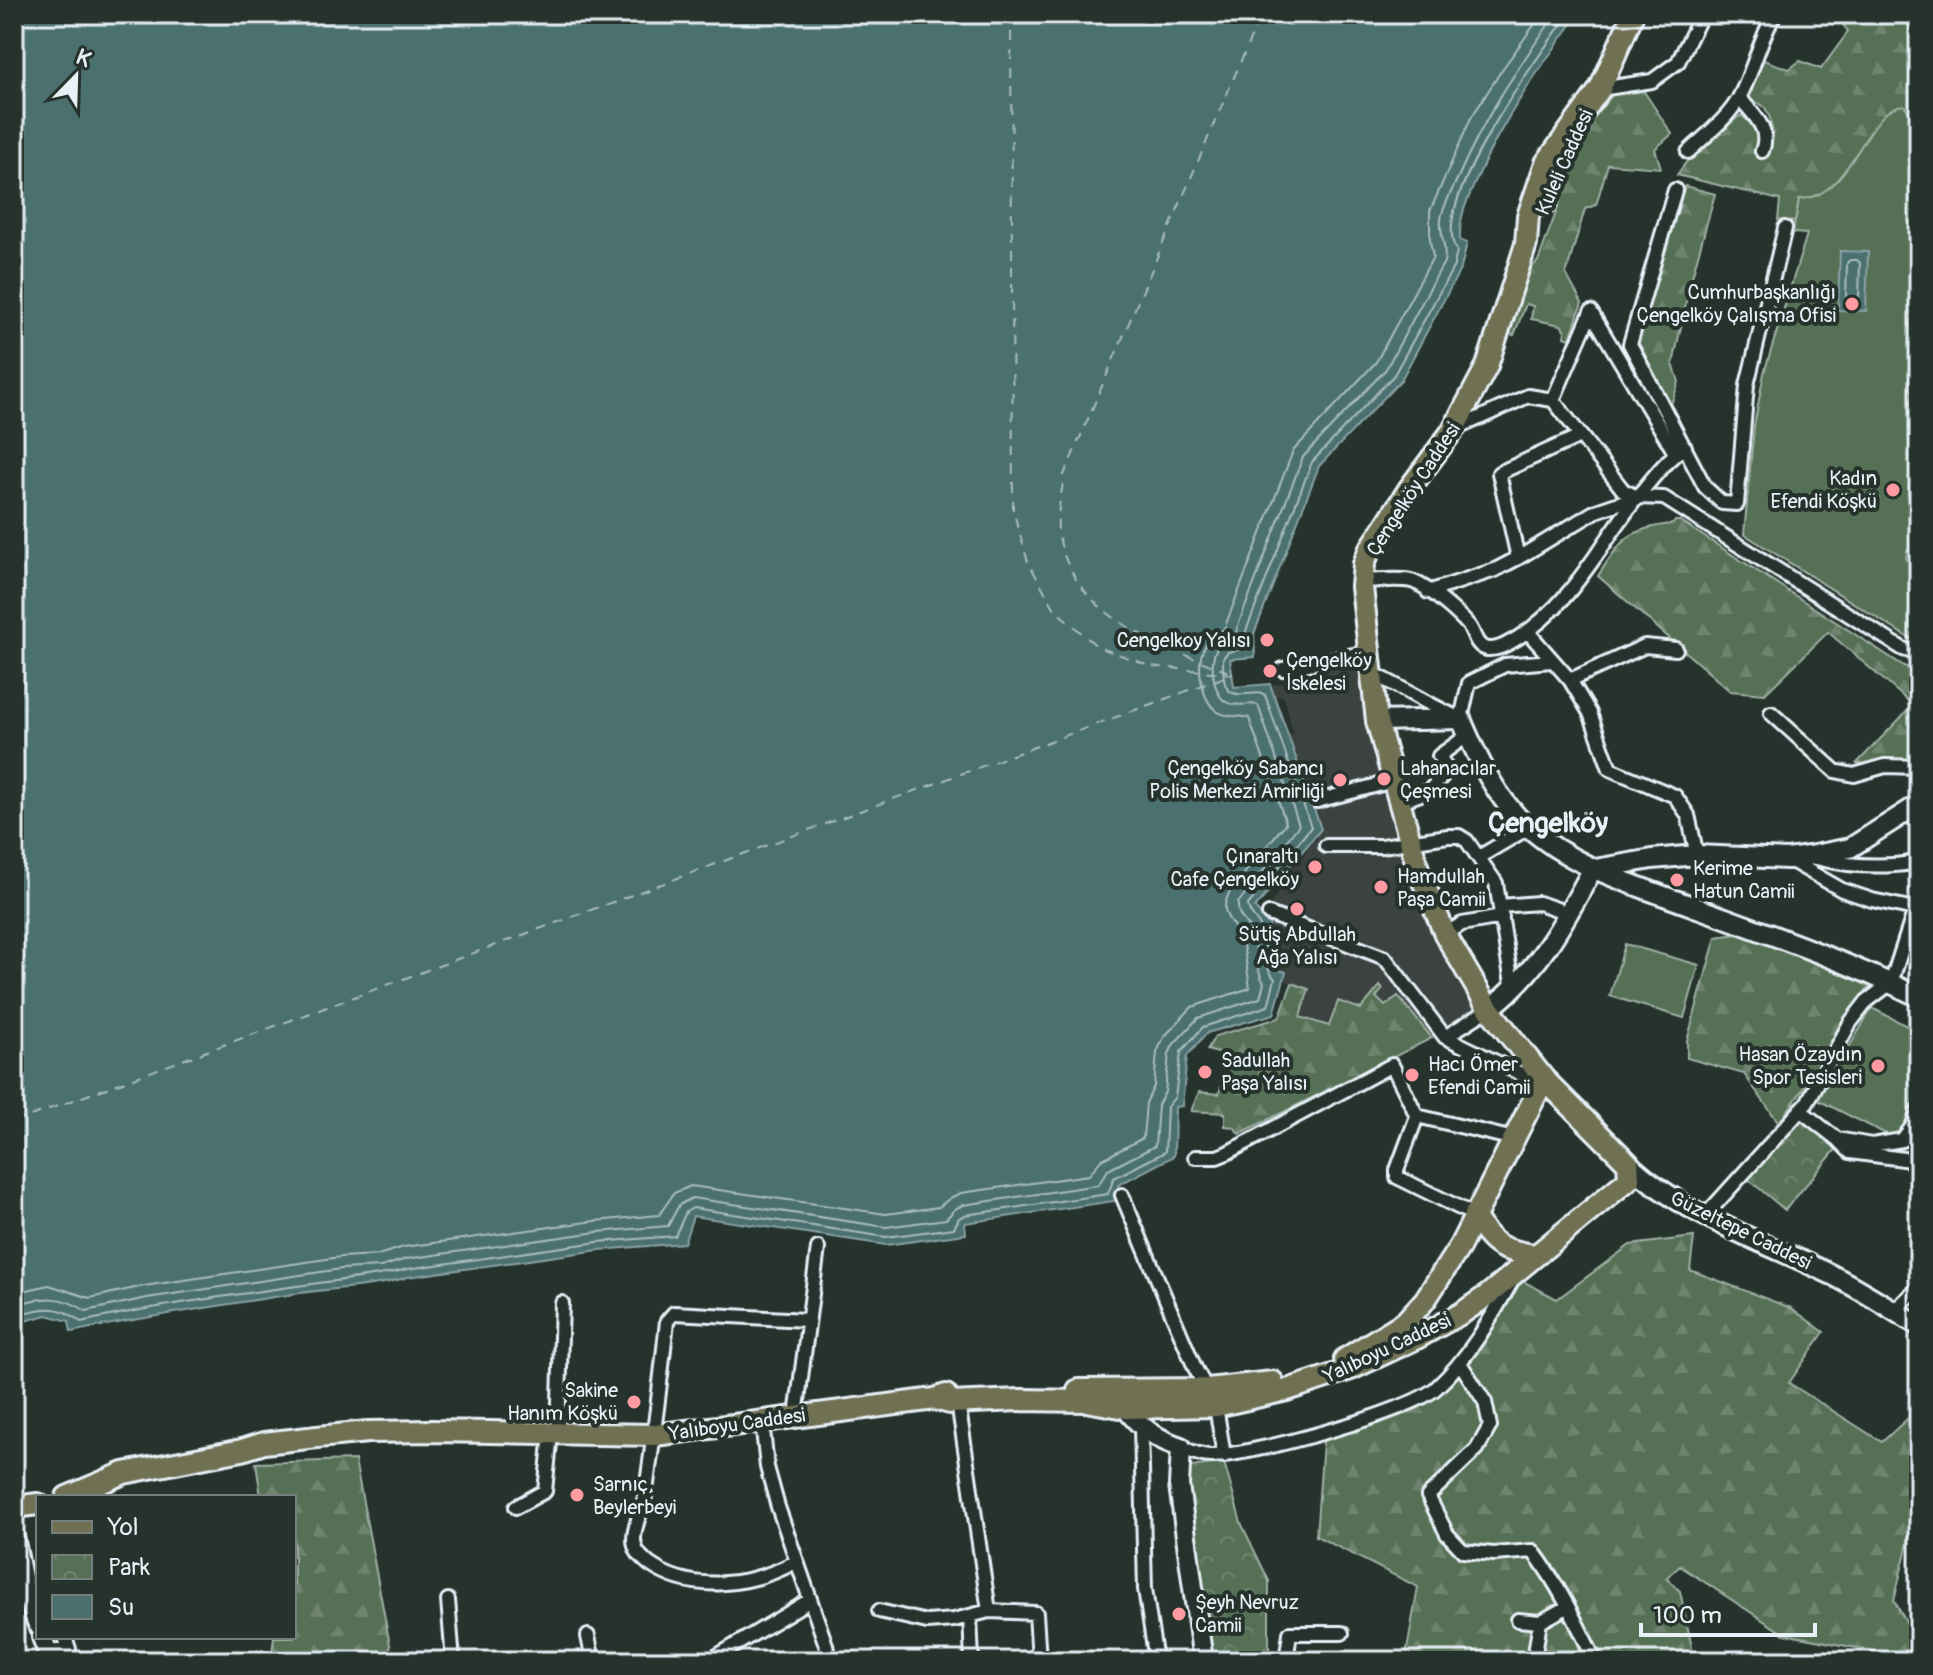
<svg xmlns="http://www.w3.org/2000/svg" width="1933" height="1675" viewBox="0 0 1933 1675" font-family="Pangolin,sans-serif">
<defs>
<pattern id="forest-firs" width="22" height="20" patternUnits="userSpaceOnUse" patternTransform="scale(2)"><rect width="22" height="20" fill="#566f55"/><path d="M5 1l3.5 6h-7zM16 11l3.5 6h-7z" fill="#6e846e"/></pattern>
<pattern id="park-crowns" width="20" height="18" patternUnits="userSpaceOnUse" patternTransform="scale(2)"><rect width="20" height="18" fill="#566f55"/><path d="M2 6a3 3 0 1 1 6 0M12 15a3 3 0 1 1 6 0" fill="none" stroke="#6e846e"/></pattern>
</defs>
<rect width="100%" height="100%" fill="#26332d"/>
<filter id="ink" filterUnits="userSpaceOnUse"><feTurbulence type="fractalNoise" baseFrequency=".0125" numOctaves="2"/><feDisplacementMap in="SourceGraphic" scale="16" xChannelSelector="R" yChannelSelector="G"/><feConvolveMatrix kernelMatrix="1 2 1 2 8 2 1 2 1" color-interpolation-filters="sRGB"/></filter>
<g filter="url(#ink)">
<path fill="#3b4240" d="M1352,661L1355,665L1391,789L1482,1008L1443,1036L1432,1038L1419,1024L1384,1006L1375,997L1383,989L1380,986L1361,1008L1337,1000L1328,1025L1302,1016L1310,988L1285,981L1287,971L1277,968L1266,913L1299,856L1303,857L1310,842L1321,829L1288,735L1293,734L1286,703L1283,696L1275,697L1271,685L1287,682L1289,675L1286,672Z"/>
<path fill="#566f55" stroke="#9fb0a6" stroke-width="2" d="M1898,104L1904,105L1919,124V382H1912L1911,404L1919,405V485H1909L1908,495L1919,496V550H1907L1906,560L1919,562V642L1909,638L1744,534L1754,426L1764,373L1807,234L1793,233L1799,199C1839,200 1860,141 1882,115C1886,110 1893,107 1898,104Z
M1625,944L1699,965L1684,1018L1610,996Z
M1872,1008L1919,1032V1101L1896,1139L1818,1100Z"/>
<path fill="url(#forest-firs)" stroke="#9fb0a6" stroke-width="2" d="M1836,14H1919V124L1904,105C1866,106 1852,199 1799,199L1795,222L1778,220L1780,200L1677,175C1694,148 1717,134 1741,115L1762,133L1756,153L1761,157L1768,155C1775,144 1773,113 1762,105C1758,102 1753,102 1749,101L1761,59L1789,69L1800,61L1821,69L1848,32Z
M1643,90L1672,134L1655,149L1661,168L1608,164L1596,205L1585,209L1566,274L1582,303L1570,339L1565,337V331L1561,325L1531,319L1533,306L1526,304L1514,335L1503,333L1527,272L1538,261L1590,121L1615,92Z
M1685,186L1715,194L1690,284L1673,364L1679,382L1670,407L1637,346Z
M1675,521H1680L1904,666L1919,672V772L1857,763L1913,705L1828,632L1765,694L1730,691L1598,576C1621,540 1628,528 1673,524Z
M1745,933L1870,984L1831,1049L1779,1123L1744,1074L1687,1058V1041L1716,937Z
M1292,983L1309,989L1300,1017L1329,1026L1338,1001L1361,1009L1380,986L1383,989L1376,997L1385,1006L1398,996L1432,1038L1239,1134L1234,1127L1225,1126V1113L1191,1111L1199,1092L1219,1094L1229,1056L1207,1050L1215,1036L1279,1018Z
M1694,1237L1690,1270L1791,1308L1824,1332L1789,1383L1882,1442L1919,1408V1498L1894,1600L1919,1646V1661H1895L1883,1653L1784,1634L1680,1566L1666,1578L1680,1591L1692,1648L1688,1661H1405L1418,1587L1316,1536L1324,1428L1441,1390L1519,1279L1557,1299L1630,1245Z
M355,1460L393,1661H271L274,1637H294V1497H261L256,1463Z"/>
<path fill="url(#park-crowns)" stroke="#9fb0a6" stroke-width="2" d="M1801,1116L1838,1147L1785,1210L1748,1179Z
M1224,1462L1241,1523L1269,1581V1658L1214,1661L1185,1468Z"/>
<path fill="#4b6f6f" stroke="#8aa3a6" stroke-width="2" d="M14,14H1579C1541,66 1504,117 1478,176C1468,199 1459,214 1460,240L1467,243L1461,268L1401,380L1319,466L1254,634L1255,657L1230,659L1234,687L1270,684L1321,829L1255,908L1269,924L1276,969L1286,972L1274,1014L1207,1033L1187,1056L1182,1106L1175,1107L1174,1156L1118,1185L1121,1200L965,1223L966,1234L886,1245L693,1216L684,1243L599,1250L408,1277C373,1288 336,1288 300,1293C223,1305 147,1316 71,1332L69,1321L47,1315L14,1324Z
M1840,251L1868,252L1866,311L1838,310Z"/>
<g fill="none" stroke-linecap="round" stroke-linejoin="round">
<path stroke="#a9bdc1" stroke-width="2" d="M1850,260H1857L1860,263L1859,299L1855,302H1849L1846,299L1847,263Z
M14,1293L49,1285L90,1298L144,1286L340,1257L378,1255L404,1247L595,1221L659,1215L674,1193L691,1186L886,1214L939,1207L950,1198L961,1193L1089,1175L1101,1160L1143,1138L1146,1103L1154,1086L1157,1052L1164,1037L1192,1007L1250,988C1248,977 1245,946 1240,936C1229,917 1217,913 1232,888L1286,823L1249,718C1239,715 1228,718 1218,712C1201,701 1195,663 1205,646C1209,637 1217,633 1224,629L1293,451L1376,362L1433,257L1430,241V211L1471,118L1501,71L1542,14
M14,1305C43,1297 60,1294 86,1311L147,1298L341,1269L381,1267L406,1259L597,1232L668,1226L679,1205L692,1198L886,1227L946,1219L955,1209L963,1205L1098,1185L1108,1170L1155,1146L1158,1105L1165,1092L1169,1054L1173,1045L1198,1018L1260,998L1264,983C1254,967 1259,948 1251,932C1246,920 1237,918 1238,903L1299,825L1258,705C1248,702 1236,708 1226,702C1213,695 1208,659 1218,647C1222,643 1230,641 1235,639L1237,628L1303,457L1386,369L1444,262C1448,247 1437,230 1442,214C1446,200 1454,187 1460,173C1486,114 1519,66 1556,14
M14,1315C43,1308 58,1303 81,1322C157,1305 234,1295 311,1284C343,1279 375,1278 407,1269L598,1242L675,1236L686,1212L693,1208L886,1237L954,1228L959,1218L965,1215L1108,1194L1114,1178L1165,1152L1167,1107L1175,1097L1181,1052L1203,1027L1268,1006L1275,979C1261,965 1269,945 1261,928C1257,918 1249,916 1248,905L1311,827L1265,695L1261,693C1227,696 1223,696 1223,658L1228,652L1246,648V631L1312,462L1394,375L1454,266L1457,250C1426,208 1541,52 1569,14"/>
<path stroke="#a9bdc1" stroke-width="2" stroke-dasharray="10 8" stroke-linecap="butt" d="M1011,14L1013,510L1028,562L1056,611L1098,647L1151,666L1231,674
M1228,672C1160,644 1074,618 1059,536C1055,518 1062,494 1064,475L1261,14
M14,1122L1233,674"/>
<defs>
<path id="street" d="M1600,89L1652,81L1678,62L1702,14
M1740,98C1753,115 1771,128 1762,151
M1688,152C1705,136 1729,118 1740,96C1754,69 1759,40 1775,14
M1675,190L1630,344L1705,487L1722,503L1737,504L1747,385L1785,228
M1553,400L1591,312L1675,453
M1455,429L1528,396L1553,400L1623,490L1637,497L1596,511L1518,558
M1637,497L1664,498L1903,649L1919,654
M1362,581C1378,581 1397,578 1411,581C1425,584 1460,615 1469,626C1475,634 1475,646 1487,649C1498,650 1507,644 1516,639C1575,603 1603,538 1646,486C1658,472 1669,457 1685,447
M1428,592L1495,570L1518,558L1499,473L1580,436
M1528,632L1570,680L1590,713L1610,769L1675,796L1688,815L1697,855
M1283,669L1368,652
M1370,672C1401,687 1430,706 1461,719L1469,683L1505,665L1551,661
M1570,680L1645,646L1676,649
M1771,713L1835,771L1854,775L1885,766L1919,767
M1317,801L1393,781
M1398,802L1429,791L1448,770L1439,756L1468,735
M1326,846H1382L1448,836H1459L1467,841L1496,883L1513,990
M1479,857L1528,828
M1816,858C1851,867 1883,868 1919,862
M1500,906L1539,903L1568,913
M1269,914L1385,958L1445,1037L1527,1077L1544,1079
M1445,934L1462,924L1502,917
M1445,1037L1489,1009
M1800,1110L1837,1139L1872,1145L1902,1140L1912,1127L1919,1109
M1417,1116L1514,1139
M1839,1141L1850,1152L1919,1161
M1195,1157H1217L1227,1153L1392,1065L1417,1116L1397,1170V1177L1474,1215
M1122,1195L1195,1368L1216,1406L1224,1456
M1705,1216L1807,1103L1850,1023L1867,1001L1891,983L1915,909L1872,900L1842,890L1788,859
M1894,1311L1919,1287
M1460,1363L1485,1402L1490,1426L1477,1449L1428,1496L1447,1534L1463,1551L1494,1554L1533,1551C1558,1584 1577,1623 1595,1661
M958,1402L989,1611
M796,1416L818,1248
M762,1421L767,1467L778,1507L826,1645L829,1661
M1141,1427L1145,1589L1156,1661
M558,1434L562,1303
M1181,1447C1190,1451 1200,1456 1210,1456C1247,1457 1410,1412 1436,1388C1469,1358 1491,1318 1513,1279
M516,1507L545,1491L550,1443
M795,1562C752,1586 691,1594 649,1564C641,1557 634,1551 634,1539C634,1524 644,1507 646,1491C654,1435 661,1378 667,1321L674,1313L807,1320
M448,1600L453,1661
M879,1611L927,1622L954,1620L989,1611L1036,1613L1039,1661
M970,1616L972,1661
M1518,1620L1540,1622L1567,1607
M588,1636L593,1661
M47,1651L69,1649L65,1637
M1534,1659L1540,1622
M709,1661L810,1600
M1286,1661L1290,1633H1342"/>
<path id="secondary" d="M1377,721L1461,719C1477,757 1496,799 1528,827C1574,868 1635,885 1692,906C1769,934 1846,961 1919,997
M1595,869L1652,859L1697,855L1788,859L1809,856L1850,848L1919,804
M1489,1009C1537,973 1565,921 1592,870
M1628,1163C1683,1215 1760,1240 1828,1273C1859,1288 1889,1308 1919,1326
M1126,1408C1140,1428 1158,1440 1181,1447L1179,1485L1203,1661
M14,1537L24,1587L38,1625
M42,1637L51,1661"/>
<path id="primary" d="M1544,205L1573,139
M1474,1215C1491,1246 1502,1251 1536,1255
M1345,1359L1406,1321L1425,1300L1460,1246L1544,1079
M1078,1390L1207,1389L1273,1382
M935,1399L950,1403L1020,1400L1086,1401L1126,1408L1216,1406L1287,1390L1351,1369L1417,1338L1462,1313L1488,1295L1629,1179L1628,1163L1544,1079L1489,1009L1445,934L1418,869L1377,721L1362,587L1364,564L1369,551L1409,489L1453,430L1487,366L1526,244L1528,216L1546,163L1600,89L1633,14
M67,1497L124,1473L242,1450L264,1443L317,1437L368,1432L432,1431L655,1435L935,1399L946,1395
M14,1507L38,1504"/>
</defs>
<use href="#street" stroke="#e8f1f8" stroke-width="18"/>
<use href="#secondary" stroke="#e8f1f8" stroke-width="24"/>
<use href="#primary" stroke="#e8f1f8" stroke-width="26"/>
<use href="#street" stroke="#26332d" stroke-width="12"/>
<use href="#secondary" stroke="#26332d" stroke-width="18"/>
<use href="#primary" stroke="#706f52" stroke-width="20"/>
</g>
</g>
<g fill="#ff9aa2" stroke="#26332d" stroke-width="3">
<circle cx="1852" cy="304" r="8"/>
<circle cx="1893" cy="490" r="8"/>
<circle cx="1267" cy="640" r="8"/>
<circle cx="1270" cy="671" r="8"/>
<circle cx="1384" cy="779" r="8"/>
<circle cx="1340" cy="780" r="8"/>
<circle cx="1315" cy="867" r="8"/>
<circle cx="1677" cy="880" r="8"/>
<circle cx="1381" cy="887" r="8"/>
<circle cx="1297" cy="909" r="8"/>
<circle cx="1878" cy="1066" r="8"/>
<circle cx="1205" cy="1072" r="8"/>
<circle cx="1412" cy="1075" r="8"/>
<circle cx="634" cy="1402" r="8"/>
<circle cx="577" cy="1495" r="8"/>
<circle cx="1179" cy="1614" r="8"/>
</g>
<g text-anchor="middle" stroke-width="8" stroke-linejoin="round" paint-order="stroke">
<g font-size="20" fill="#e8f1f8" stroke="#26332d">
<text transform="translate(1564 162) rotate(-66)" y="7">Kuleli Caddesi</text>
<text transform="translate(1413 489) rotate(-57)" y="7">Çengelköy Caddesi</text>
<text transform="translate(1741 1230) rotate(26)" y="7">Güzeltepe Caddesi</text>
<text transform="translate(1387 1348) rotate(-25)" y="7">Yalıboyu Caddesi</text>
<text transform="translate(737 1424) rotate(-8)" y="7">Yalıboyu Caddesi</text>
</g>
<g font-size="20" fill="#e8f1f8" stroke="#26332d" text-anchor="start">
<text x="1836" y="299" text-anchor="end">Cumhurbaşkanlığı<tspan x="1836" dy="23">Çengelköy Çalışma Ofisi</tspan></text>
<text x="1877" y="485" text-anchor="end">Kadın<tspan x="1877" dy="23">Efendi Köşkü</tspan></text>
<text x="1251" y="647" text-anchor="end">Cengelkoy Yalısı</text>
<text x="1286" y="667">Çengelköy<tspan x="1286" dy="23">İskelesi</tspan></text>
<text x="1324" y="775" text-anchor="end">Çengelköy Sabancı<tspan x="1324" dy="23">Polis Merkezi Amirliği</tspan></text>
<text x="1400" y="775">Lahanacılar<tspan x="1400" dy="23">Çeşmesi</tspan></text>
<text x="1299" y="863" text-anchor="end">Çınaraltı<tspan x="1299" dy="23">Cafe Çengelköy</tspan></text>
<text x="1693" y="875">Kerime<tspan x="1693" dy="23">Hatun Camii</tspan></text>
<text x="1397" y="883">Hamdullah<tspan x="1397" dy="23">Paşa Camii</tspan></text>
<text x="1297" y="941" text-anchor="middle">Sütiş Abdullah<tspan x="1297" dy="23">Ağa Yalısı</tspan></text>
<text x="1862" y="1061" text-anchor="end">Hasan Özaydın<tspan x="1862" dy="23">Spor Tesisleri</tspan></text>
<text x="1221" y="1067">Sadullah<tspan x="1221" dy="23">Paşa Yalısı</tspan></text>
<text x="1428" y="1071">Hacı Ömer<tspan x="1428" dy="23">Efendi Camii</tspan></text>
<text x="618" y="1397" text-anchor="end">Sakine<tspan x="618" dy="23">Hanım Köşkü</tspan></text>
<text x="593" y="1491">Sarnıç,<tspan x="593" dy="23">Beylerbeyi</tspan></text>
<text x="1195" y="1609">Şeyh Nevruz<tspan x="1195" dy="23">Camii</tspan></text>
</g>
<g font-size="28" font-weight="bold" fill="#e8f1f8" stroke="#26332d">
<text x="1548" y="832">Çengelköy</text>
</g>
</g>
<rect width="1933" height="1675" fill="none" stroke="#26332d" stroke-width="48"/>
<rect x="24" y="24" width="1885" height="1627" fill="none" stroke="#e8f1f8" stroke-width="3" filter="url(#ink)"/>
<rect x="36" y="1495" width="260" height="144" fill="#26332d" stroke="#747f7e" stroke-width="2"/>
<rect x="52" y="1521" width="40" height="12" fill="#706f52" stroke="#747f7e" stroke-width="2"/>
<text x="108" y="1535" font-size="24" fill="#e8f1f8">Yol</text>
<rect x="52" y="1555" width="40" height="24" fill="url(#park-crowns)" stroke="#747f7e" stroke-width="2"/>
<text x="108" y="1575" font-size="24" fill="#e8f1f8">Park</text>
<rect x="52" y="1595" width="40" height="24" fill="#4b6f6f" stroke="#747f7e" stroke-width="2"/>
<text x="108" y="1615" font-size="24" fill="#e8f1f8">Su</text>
<g transform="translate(76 76) rotate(23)" stroke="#26332d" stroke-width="6" paint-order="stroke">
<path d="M0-6L14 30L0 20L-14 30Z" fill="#e8f1f8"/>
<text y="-12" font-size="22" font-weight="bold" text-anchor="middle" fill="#e8f1f8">K</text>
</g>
<path d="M1641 1623v12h174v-12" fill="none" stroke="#e8f1f8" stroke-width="4"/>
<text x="1653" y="1623" font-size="24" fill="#e8f1f8" stroke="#26332d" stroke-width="6" paint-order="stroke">100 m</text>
</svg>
